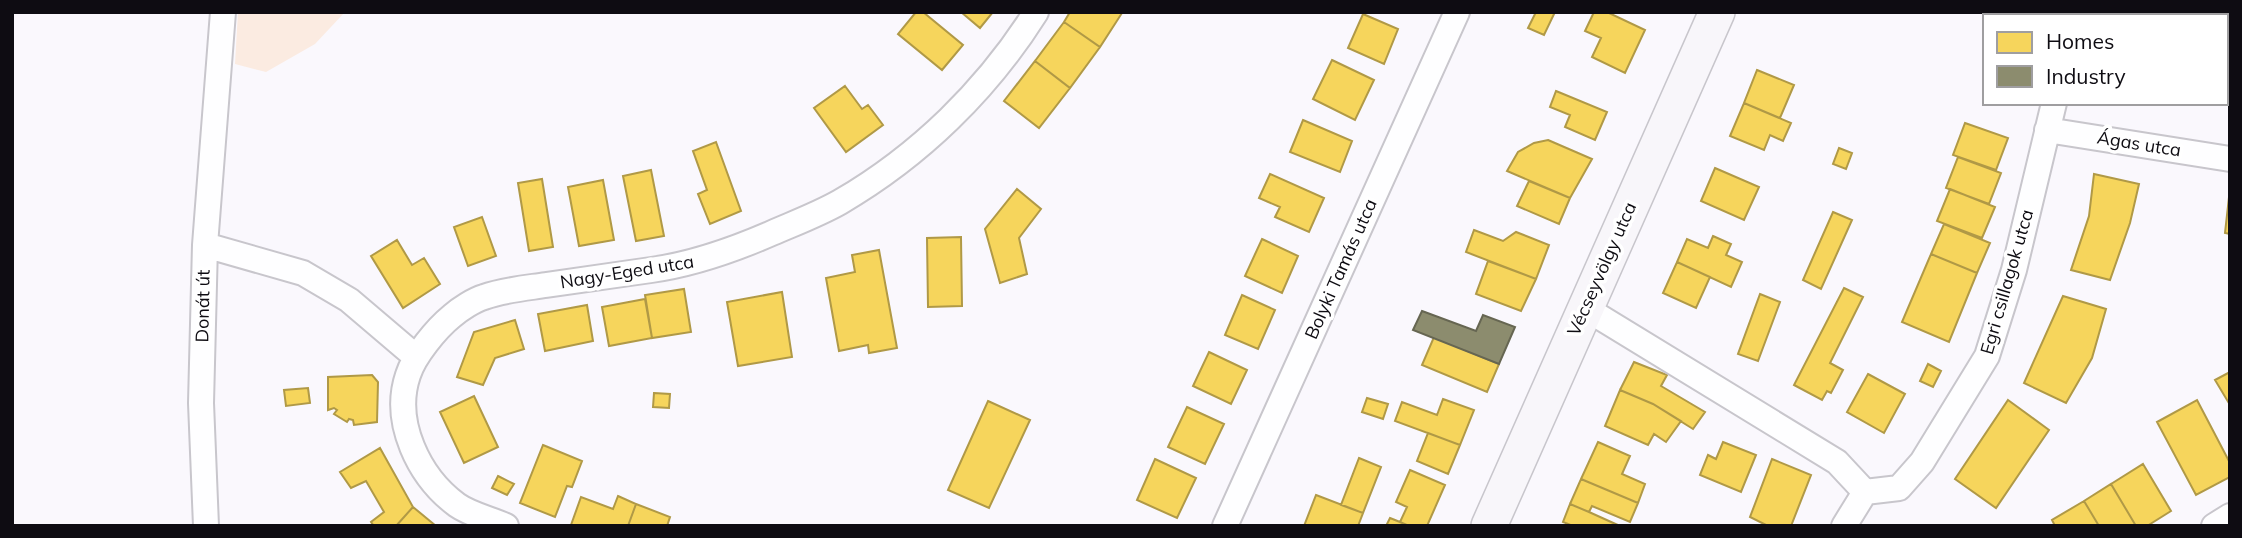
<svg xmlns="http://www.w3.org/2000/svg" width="2242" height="538" viewBox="0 0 2242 538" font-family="Mulish,sans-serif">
<rect width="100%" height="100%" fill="#faf8fd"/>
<path fill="#fbebe1" d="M238,12H345L315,44L266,72L235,64Z"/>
<path fill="#f6d55c" stroke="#b09946" stroke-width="2" d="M916,12H923L963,45L942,70L898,34Z
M961,12H993L980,28Z
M1070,12H1121L1122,13L1100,47L1064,22Z
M1536,12H1555L1544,35L1528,28Z
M1594,12H1607L1645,30L1625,73L1592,57L1601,38L1585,31Z
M2006,12H2045L2044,16H2005Z
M1363,14L1398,29L1384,64L1348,48Z
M1064,22L1100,47L1070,88L1035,61Z
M1332,60L1374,80L1355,120L1313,99Z
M1035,61L1070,88L1039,128L1004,101Z
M1757,70L1794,85L1780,118L1744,103Z
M845,86L862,109L868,105L883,125L846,152L814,108Z
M1556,91L1607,112L1595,140L1565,127L1570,115L1550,107Z
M1744,103L1791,123L1783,141L1770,135L1764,150L1730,136Z
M1303,120L1352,141L1340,172L1290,152Z
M1965,123L2008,138L1996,170L1953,155Z
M1548,140L1592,159L1570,198L1507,171L1518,152L1534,143Z
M716,142L741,211L710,224L698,194L707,190L693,151Z
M1839,148L1852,153L1846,169L1833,164Z
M1958,157L2001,173L1989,204L1946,188Z
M1715,168L1759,187L1744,220L1701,201Z
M651,170L664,236L636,241L623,176Z
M1270,174L1324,198L1309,232L1275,217L1280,207L1259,198Z
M2094,174L2139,184L2130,223L2110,280L2071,270L2089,216Z
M542,179L553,247L529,251L518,183Z
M603,180L614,240L579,246L568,187Z
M1529,181L1570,198L1559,224L1517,206Z
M2230,188V234L2225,233Z
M1017,189L1041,209L1019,238L1027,274L1000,283L985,229Z
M1950,189L1995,207L1982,238L1937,221Z
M1833,212L1852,220L1821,289L1803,280Z
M482,217L496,256L468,266L454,227Z
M1944,224L1990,243L1977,273L1931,254Z
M1474,230L1503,241L1516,232L1549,245L1536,279L1466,252Z
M1713,236L1731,244L1726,255L1742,262L1731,287L1677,262L1687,239L1708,248Z
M961,237L962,306L928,307L927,238Z
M1262,239L1298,256L1282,293L1245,276Z
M397,240L412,265L424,258L440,284L403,308L371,256Z
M879,250L897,348L869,353L868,345L839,351L826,278L855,272L852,255Z
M1931,254L1977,273L1949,342L1902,322Z
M1488,261L1536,279L1521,311L1476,294Z
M1677,262L1710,277L1696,308L1663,293Z
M1844,288L1863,297L1830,363L1843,370L1831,393L1827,391L1822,400L1794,385Z
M684,289L691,332L652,338L645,295Z
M782,292L792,357L738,366L727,302Z
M1760,294L1780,302L1758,361L1738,354Z
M1242,295L1275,310L1258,349L1225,335Z
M2063,296L2106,309L2092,358L2066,403L2024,383Z
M645,299L652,338L609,346L602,307Z
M587,305L593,341L545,351L538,314Z
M515,320L524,349L495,358L483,385L457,377L474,332Z
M1434,337L1499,364L1487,392L1422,365Z
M1209,352L1247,370L1231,404L1193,386Z
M1634,362L1667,375L1661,386L1705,412L1693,429L1653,404L1620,390Z
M1928,364L1941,371L1933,387L1920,381Z
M2230,372V405L2215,380Z
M1868,374L1905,394L1884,433L1847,412Z
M372,375L378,382L377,422L354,425L353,420L349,419L347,422L334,414L337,410L334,408L328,410V377Z
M308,388L310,403L286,406L284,390Z
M1620,390L1653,404L1681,421L1666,442L1654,434L1648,445L1605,426Z
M654,393L670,394L669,408L653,407Z
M474,396L498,447L464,463L440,412Z
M1367,398L1388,404L1383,419L1362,412Z
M1443,399L1474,410L1460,445L1395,421L1402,402L1437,415Z
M2008,400L2049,430L1996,508L1955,479Z
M2197,400L2230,463V477L2196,495L2157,422Z
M988,401L1030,420L989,508L948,490Z
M1187,407L1224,424L1205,464L1168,447Z
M1428,433L1460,445L1448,474L1417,461Z
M1598,442L1630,456L1622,474L1645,484L1638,503L1581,479Z
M1723,442L1756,455L1741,492L1700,475L1708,455L1716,459Z
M543,445L582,461L572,487L567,486L555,517L520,503Z
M380,448L413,507L396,526H374L371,522L384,512L366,481L351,488L340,472Z
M1359,458L1381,467L1363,513L1341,505Z
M1155,459L1196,478L1177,518L1137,500Z
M1772,459L1811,475L1791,526H1768L1750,517Z
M2143,464L2171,511L2147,526H2136L2111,484Z
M1410,470L1445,485L1427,526H1409L1400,522L1407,507L1396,502Z
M498,476L514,484L507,495L492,488Z
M1581,479L1638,503L1630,522L1592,506L1589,512L1570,504Z
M2111,484L2136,526H2099L2084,501Z
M1316,495L1363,513L1358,526H1304Z
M618,496L636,504L628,526L571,525L581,497L613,509Z
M2084,501L2099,526H2055L2052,520Z
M636,504L670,517L667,526H628Z
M1570,504L1589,512L1620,526H1573L1563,522Z
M413,507L436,526H396Z
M1390,518L1400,522L1409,526H1386Z"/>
<path fill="#8c8c6e" stroke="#666652" stroke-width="2" d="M1422,311L1476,331L1483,315L1515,327L1499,364L1413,330Z"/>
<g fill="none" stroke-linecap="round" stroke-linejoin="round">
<defs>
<path id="minor" d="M2081,16L2082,12
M2047,130L2230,159
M205,245L303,273L349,300L416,357
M1585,308L1837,462L1865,492
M206,526L201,403L205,245L223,12
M506,526C491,519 471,515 457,505C419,477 392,422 408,375C414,356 436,329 452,316C460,309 474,300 484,297C503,290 526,288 546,285C581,280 616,275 651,270C694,264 733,250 772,233C795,223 819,214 840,202C919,156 987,90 1036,12
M1225,526L1457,12
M1844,526L1865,492L1899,488L1922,462L1987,356L2014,270L2054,103
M2214,526L2230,516"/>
<path id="secondary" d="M1489,526L1717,12"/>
</defs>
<use href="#minor" stroke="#c8c6cc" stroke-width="28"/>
<use href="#secondary" stroke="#c8c6cc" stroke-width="38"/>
<use href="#minor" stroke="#fefeff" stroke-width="24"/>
<use href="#secondary" stroke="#f8f6fa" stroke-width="35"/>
</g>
<g text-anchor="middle" stroke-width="7" stroke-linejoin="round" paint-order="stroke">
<g font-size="18" fill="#0e0c12" stroke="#fff">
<text transform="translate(2139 144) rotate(9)" y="6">Ágas utca</text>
<text transform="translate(1341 269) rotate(-66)" y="6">Bolyki Tamás utca</text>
<text transform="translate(1602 269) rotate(-66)" y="6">Vécseyvölgy utca</text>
<text transform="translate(627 272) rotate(-9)" y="6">Nagy-Eged utca</text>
<text transform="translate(2007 282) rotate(-74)" y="6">Egri csillagok utca</text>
<text transform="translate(203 306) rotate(-89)" y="6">Donát út</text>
</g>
</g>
<rect width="2242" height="538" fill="none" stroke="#0e0c12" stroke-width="28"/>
<rect x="1983" y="14" width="245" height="91" fill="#ffffff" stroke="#9f9ea0" stroke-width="2"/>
<rect x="1997" y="32" width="35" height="21" fill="#f6d55c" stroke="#9f9ea0" stroke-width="2"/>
<text x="2046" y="49" font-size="21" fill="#0e0c12">Homes</text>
<rect x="1997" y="66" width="35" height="21" fill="#8c8c6e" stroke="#9f9ea0" stroke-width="2"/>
<text x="2046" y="84" font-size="21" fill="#0e0c12">Industry</text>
</svg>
